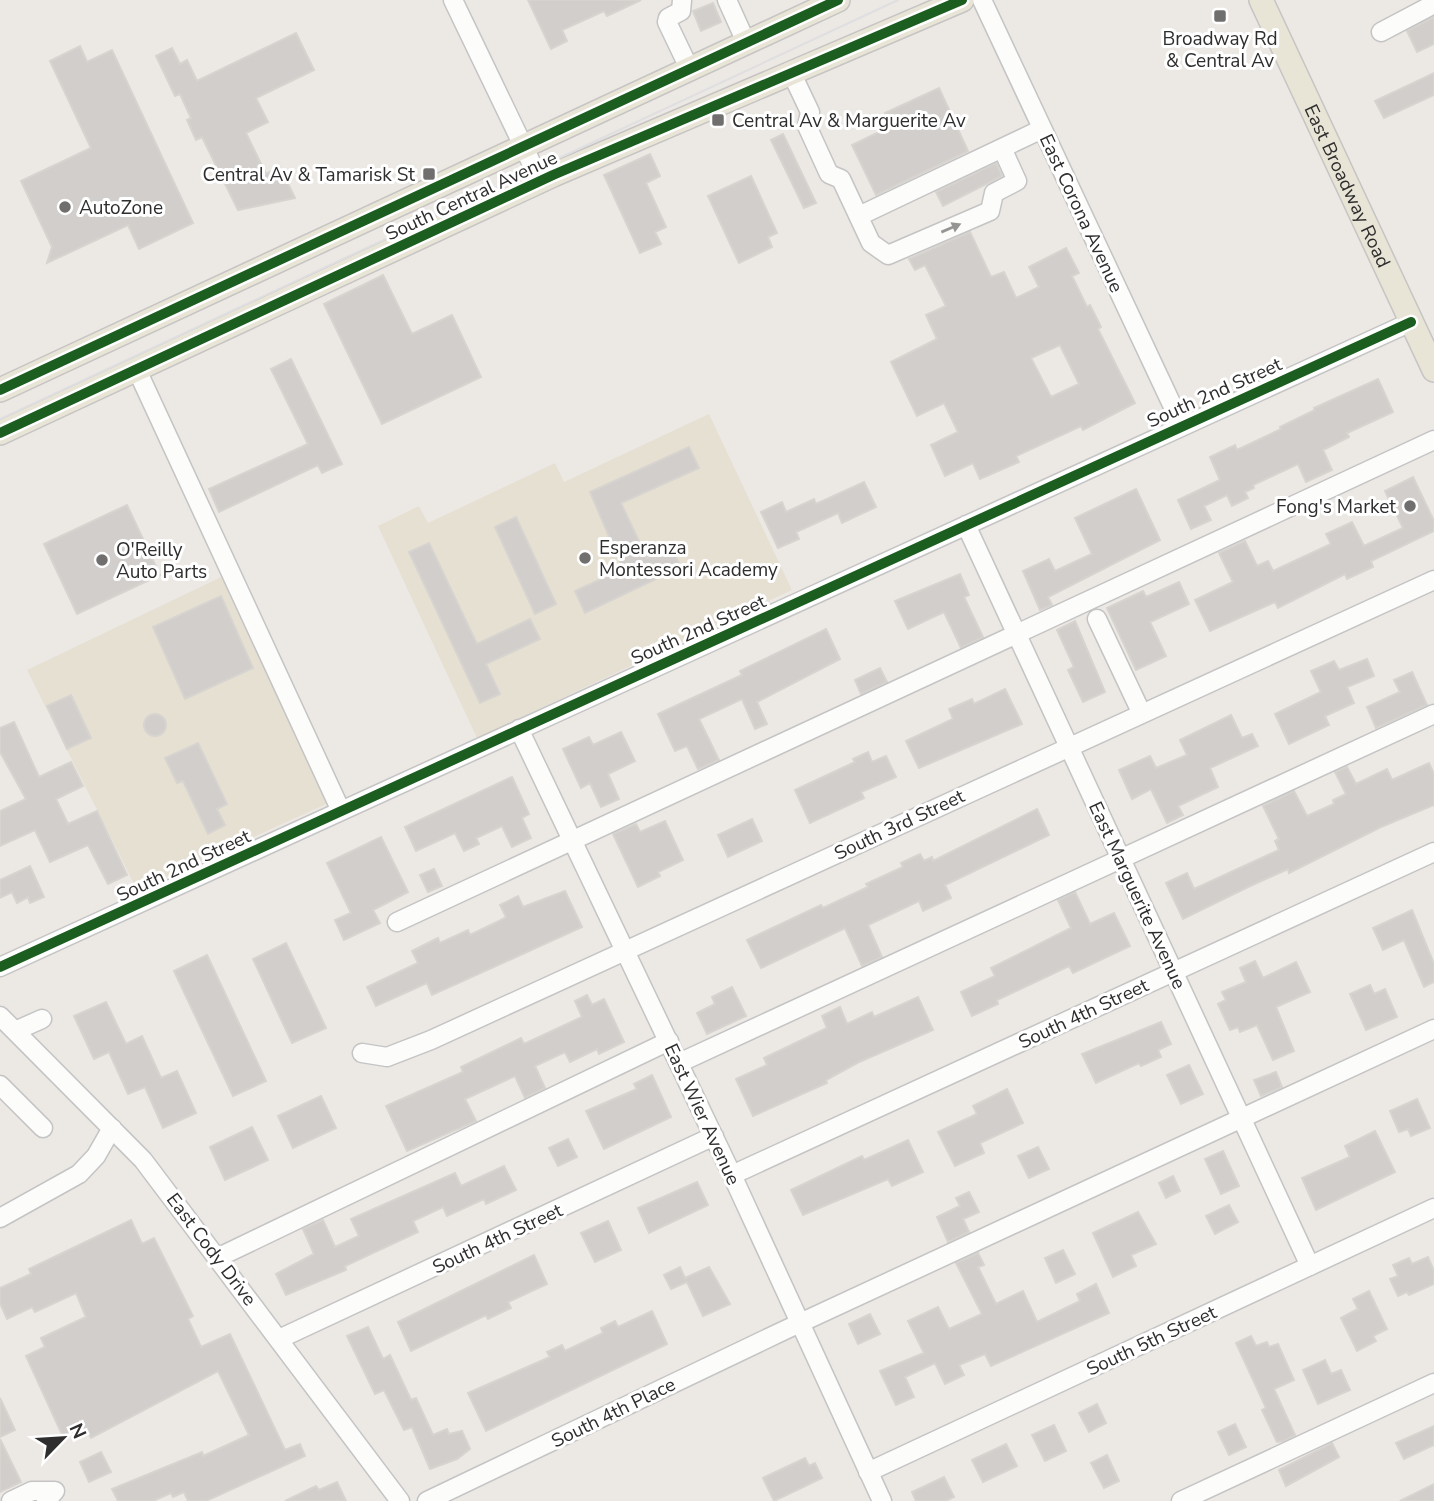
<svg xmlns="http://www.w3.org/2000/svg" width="1434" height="1501" viewBox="0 0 1434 1501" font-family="'Nunito Sans',sans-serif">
<rect width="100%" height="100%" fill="#ece8e4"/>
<path fill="#e6e0d3" d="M709,414L792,590L477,738L378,526L419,506L428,523L555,463L564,482Z
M240,568L344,796L137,890L27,670Z"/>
<path fill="#d1cecb" stroke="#d7d4d0" stroke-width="2" fill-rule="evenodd" d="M528,0H641L607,16L604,11L562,30L567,41L551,49Z
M713,3L721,22L701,31L693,11Z
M1434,17V44L1417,52L1407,31Z
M296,33L314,70L256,98L268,122L246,133L266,174L280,167L295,198L238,210L202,137L196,140L187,120L191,118L180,94L175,96L156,56L172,48L180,64L187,60L197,81Z
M80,46L87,62L112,50L193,223L139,249L128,225L47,263L52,247L21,181L91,148L50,61Z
M1434,73V95L1384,118L1375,101Z
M939,88L968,151L876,195L852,145L892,126L885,113Z
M783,134L816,203L804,208L771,140Z
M650,154L660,176L646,183L666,227L655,232L661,244L640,253L604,175Z
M996,163L1002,176L943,206L936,192Z
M751,176L777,233L768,237L772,247L739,263L708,196Z
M970,232L991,277L1004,272L1016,298L1039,287L1029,267L1066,248L1079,273L1072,276L1087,307L1090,305L1101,327L1098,329L1135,403L1083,430L1081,426L1016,456L1019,462L980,479L973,463L945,476L931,445L958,432L946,407L944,403L917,416L891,362L937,339L926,315L946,306L925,265L915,270L909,259ZM1060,345L1079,384L1051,397L1031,358Z
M383,275L412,334L452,315L481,377L382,424L324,304Z
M291,359L342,464L322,473L318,465L219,512L209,489L308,444L271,369Z
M1378,379L1393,412L1347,433L1349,437L1323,450L1332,470L1306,482L1298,464L1253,485L1254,488L1245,492L1248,498L1232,506L1227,495L1204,506L1211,520L1191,529L1178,500L1220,480L1210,457L1235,445L1237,450L1281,429L1280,427L1315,410L1314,408Z
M689,447L699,468L621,503L647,558L671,546L681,567L585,613L575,591L623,569L590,492Z
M1413,477L1434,521V531L1371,561L1373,567L1347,579L1345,574L1278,608L1275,602L1210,631L1195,600L1233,582L1219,553L1245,541L1257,566L1268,561L1273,571L1331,544L1326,534L1352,522L1364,546L1403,528L1385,491Z
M864,482L876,507L842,523L838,513L796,532L799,539L778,548L761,512L782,502L786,512L814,499L816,504Z
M1136,489L1160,540L1048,597L1052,605L1040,610L1023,571L1049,559L1055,571L1092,554L1075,518Z
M127,505L160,575L77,614L44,544Z
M516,517L556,604L535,614L495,527Z
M429,543L477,644L530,619L540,639L486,664L500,694L480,703L409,552Z
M960,574L969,595L964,597L983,637L961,648L944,612L908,629L895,601Z
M1179,582L1189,604L1150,622L1166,656L1136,670L1107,608L1143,591L1146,597Z
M221,596L253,668L185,699L153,627Z
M1075,621L1105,692L1083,702L1068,670L1074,667L1057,630Z
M826,629L840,659L757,702L767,724L755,729L742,699L699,719L719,760L698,769L687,746L675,751L658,714L742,675L740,671Z
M1367,659L1374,676L1347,687L1354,703L1325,716L1329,725L1289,744L1275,714L1321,692L1311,671L1334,661L1339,670Z
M880,668L887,682L861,694L855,680Z
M1412,672L1427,705L1376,728L1367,707L1400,692L1394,680Z
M1005,689L1022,724L919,768L906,741L953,719L949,709L972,699L974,704Z
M71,695L91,738L67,749L47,706Z
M144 725a11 11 0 1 1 22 0a11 11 0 1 1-22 0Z
M1231,715L1242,738L1252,734L1258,746L1210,768L1218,787L1178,806L1183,815L1167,823L1151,789L1132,799L1119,770L1150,756L1156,768L1187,755L1180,740Z
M14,722L39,777L71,762L83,786L56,799L68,824L97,811L127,875L108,884L88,845L50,862L35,830L0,846V811L26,799L0,752V728Z
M621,732L635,761L608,774L619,799L601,807L590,783L581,788L563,749L589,737L593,745Z
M198,743L227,804L217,809L225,825L208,834L183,781L177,783L165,758Z
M868,752L872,762L886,756L896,777L861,792L864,798L810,823L795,790L855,762L853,759Z
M1429,763L1434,774V805L1381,827L1289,873L1288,869L1248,887L1183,919L1166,883L1187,873L1194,889L1279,850L1275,841L1279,839L1263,806L1294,791L1307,816L1334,804L1333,800L1346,794L1335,772L1347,767L1356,784L1387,769L1392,780Z
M512,777L529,814L522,818L531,838L512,847L502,826L476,838L479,844L464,851L455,833L416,851L405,827Z
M1037,809L1049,835L945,885L951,898L923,911L919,901L868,925L882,957L862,966L845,928L761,968L747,940L821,905L823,908L868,887L866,884L903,867L901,863L920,854L924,861L932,857L933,861Z
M752,819L762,841L728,857L718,835Z
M665,821L683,860L658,872L660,876L638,887L613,834L636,824L640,832Z
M381,837L408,892L373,910L380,923L344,940L335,920L351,913L327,863Z
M30,866L44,897L30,903L28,897L17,903L12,892L0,898V880Z
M434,869L442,886L428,892L420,875Z
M565,891L582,927L432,995L427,983L376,1006L367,987L418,963L412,951L438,938L440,943L468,930L470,935L497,922L506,917L500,905L518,896L523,907Z
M1075,892L1090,924L1114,913L1130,946L1073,973L1069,966L997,1000L998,1004L972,1016L961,992L995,976L991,968L1071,928L1058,900Z
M1412,910L1434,964V982L1424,987L1404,940L1383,950L1373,928Z
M286,943L326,1028L292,1043L253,959Z
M207,955L266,1081L233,1096L174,971Z
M1255,961L1263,978L1296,962L1310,992L1276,1007L1294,1051L1273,1060L1257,1025L1240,1032L1238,1027L1230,1030L1218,1004L1226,1000L1222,992L1246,982L1240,968Z
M1370,985L1374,994L1385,989L1397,1017L1366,1030L1350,994Z
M732,987L746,1016L707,1034L697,1013L715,1004L712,997Z
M587,995L592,1005L604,999L624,1042L599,1054L597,1049L570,1062L565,1052L535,1066L545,1088L525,1098L515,1076L465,1099L476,1121L407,1151L386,1106L463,1072L461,1067L521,1038L524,1044L582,1017L575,1001Z
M918,997L933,1030L859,1062L826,1080L827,1083L753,1116L736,1079L767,1065L764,1058L827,1028L822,1016L840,1007L847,1024L872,1012L874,1017Z
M106,1002L126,1044L142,1036L161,1078L177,1071L196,1113L163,1128L145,1087L128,1094L109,1052L94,1059L74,1016Z
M1161,1022L1171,1044L1158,1050L1161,1057L1141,1066L1139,1063L1096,1083L1082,1054Z
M1189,1065L1203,1094L1181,1104L1167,1075Z
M1276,1072L1282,1087L1261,1096L1254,1080Z
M652,1075L671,1117L604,1149L586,1111L637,1089L634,1084Z
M1007,1089L1023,1123L980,1143L984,1153L955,1166L938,1132L977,1114L973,1106Z
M321,1096L336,1128L293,1148L278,1116Z
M1417,1099L1430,1128L1411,1136L1408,1129L1399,1132L1390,1111Z
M252,1127L268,1160L225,1180L210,1147Z
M1375,1131L1395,1172L1316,1210L1302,1178L1350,1157L1345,1146Z
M568,1139L577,1157L558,1166L549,1148Z
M908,1140L923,1172L892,1186L888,1179L803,1215L791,1190L862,1156L864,1160Z
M1038,1147L1049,1169L1029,1178L1018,1156Z
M1223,1151L1239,1186L1221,1194L1205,1159Z
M504,1166L516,1190L486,1204L484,1199L447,1216L443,1207L413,1221L418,1232L345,1266L346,1270L286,1295L276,1274L314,1254L303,1229L323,1220L335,1247L359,1236L351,1219L455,1173L461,1186Z
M1173,1176L1180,1191L1166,1198L1159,1183Z
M697,1182L708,1205L649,1233L638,1208Z
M969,1192L979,1212L963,1219L969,1232L948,1242L937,1217L960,1206L956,1198Z
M1229,1205L1238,1222L1215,1234L1206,1216Z
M1138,1212L1156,1244L1131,1255L1136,1266L1113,1277L1093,1233Z
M131,1220L142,1244L154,1238L193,1316L188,1319L201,1347L230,1334L285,1450L300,1444L305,1456L206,1501H188L184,1492L173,1497L171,1493L153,1501H118L112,1489L202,1452L203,1456L249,1435L218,1371L91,1438L86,1428L64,1439L26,1356L45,1347L41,1338L86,1317L76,1293L35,1312L32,1307L7,1319L0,1303V1288L31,1274L29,1269Z
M608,1221L621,1250L595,1262L581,1233Z
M1063,1250L1075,1274L1056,1283L1045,1258Z
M978,1253L984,1265L978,1267L996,1304L1023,1291L1037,1322L1080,1301L1077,1294L1096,1284L1109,1313L991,1366L985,1354L959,1365L964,1375L945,1384L935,1363L905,1377L914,1397L896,1405L880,1371L924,1353L908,1321L938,1307L949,1329L982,1314L956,1263Z
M534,1255L547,1284L508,1302L511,1308L488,1319L486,1315L411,1351L398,1322Z
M1428,1257L1434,1271V1284L1409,1295L1407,1292L1398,1296L1390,1279L1398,1276L1393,1265L1409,1258L1412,1264Z
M680,1267L685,1278L709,1267L730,1304L703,1316L687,1282L671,1289L664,1275Z
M1369,1291L1387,1329L1373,1336L1376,1341L1357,1351L1341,1318L1358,1309L1353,1299Z
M652,1311L667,1344L486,1431L468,1393L550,1357L547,1352L562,1345L565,1351L603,1333L601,1328L615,1321L618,1327Z
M870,1314L880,1334L858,1344L849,1324Z
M368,1327L383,1359L390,1355L411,1400L416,1398L433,1435L447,1429L449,1434L462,1431L470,1449L457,1459L430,1469L412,1427L404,1430L384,1390L375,1394L347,1336Z
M1251,1336L1256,1346L1267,1342L1269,1347L1278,1344L1294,1380L1274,1389L1295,1435L1284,1441L1277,1442L1262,1410L1266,1408L1236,1343Z
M1325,1360L1331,1374L1341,1370L1350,1390L1318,1404L1303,1370Z
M0,1398L15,1430L0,1437Z
M1097,1404L1106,1423L1089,1432L1079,1413Z
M1235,1424L1246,1447L1229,1455L1218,1432Z
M1054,1425L1066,1451L1045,1461L1032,1435Z
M1434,1426V1445L1404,1459L1396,1443Z
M0,1439L21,1482L0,1492Z
M1332,1443L1339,1457L1286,1486L1279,1470Z
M1006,1444L1017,1466L983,1482L972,1460Z
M101,1452L111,1472L89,1482L80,1462Z
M1107,1455L1119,1481L1104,1488L1091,1463Z
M805,1458L809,1466L815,1463L822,1478L774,1501L763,1478Z
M944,1477L954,1497L946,1501H916L912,1492Z
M337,1482L346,1501H285L316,1486L319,1490Z
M1434,1484V1501H1400Z"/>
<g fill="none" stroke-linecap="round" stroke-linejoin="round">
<defs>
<path id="minor" d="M453,0L541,183
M682,0L681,11L668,18L667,22L689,68
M727,0L746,42
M982,0L1182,426
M1381,32L1434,4
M791,72L810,112L807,126L829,174L841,179L871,243L888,255L990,211L994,193L1017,181L1002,148
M859,216L1042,129
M137,370L341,811
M966,525L1310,1266
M1097,619L1141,712
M519,729L732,1175L882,1501
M397,922L1434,440
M0,967L1411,322
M0,1016L143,1160L400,1501
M15,1031L42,1019
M362,1053L387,1057L431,1040L1434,580
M679,1063L1434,714
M0,1085L43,1128
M732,1175L1434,852
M0,1218L79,1174L96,1156L112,1128
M219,1257L669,1041
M279,1339L714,1136
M868,1472L1434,1208
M11,1501L32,1491H55L46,1501
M427,1501L785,1330L1434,1029
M1181,1501L1434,1383"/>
<g id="major">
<path id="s1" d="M1261,0L1434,370"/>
<path d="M0,390L838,0"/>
<path d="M0,433L553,175L962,0"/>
</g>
</defs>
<use href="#minor" stroke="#c5c4c5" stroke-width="21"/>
<use href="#major" stroke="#c6c5c4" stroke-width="26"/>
<use href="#minor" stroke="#fcfcfb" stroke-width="18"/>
<use href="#major" stroke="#e8e4d6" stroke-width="23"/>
<path stroke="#dfdfe1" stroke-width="2" d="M0,419L898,0"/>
<defs>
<path id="cycleway" d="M0,390L838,0
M0,433L553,175L962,0
M0,967L1411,322"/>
</defs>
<use href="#cycleway" stroke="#fff" stroke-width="15"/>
<use href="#cycleway" stroke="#1b5e20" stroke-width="10"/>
</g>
<defs><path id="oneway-solid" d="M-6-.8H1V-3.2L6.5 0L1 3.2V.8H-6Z" transform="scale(1.75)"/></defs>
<use fill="#959594" href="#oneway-solid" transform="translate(951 228) rotate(-23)"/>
<g fill="#706f6e" stroke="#fff" stroke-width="2.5">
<rect x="1213" y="9" width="14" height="14" rx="3.5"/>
<rect x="711" y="113" width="14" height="14" rx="3.5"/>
<rect x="422" y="167" width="14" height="14" rx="3.5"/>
<circle cx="65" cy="207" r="7"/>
<circle cx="1410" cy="506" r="7"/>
<circle cx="585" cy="558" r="7"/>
<circle cx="102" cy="560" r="7"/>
</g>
<g text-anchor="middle" stroke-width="6" stroke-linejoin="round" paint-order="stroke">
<g font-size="19" fill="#2e2e2e" stroke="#fff" text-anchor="start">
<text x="1220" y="45" text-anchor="middle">Broadway Rd<tspan x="1220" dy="22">&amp; Central Av</tspan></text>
<text x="732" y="127">Central Av &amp; Marguerite Av</text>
<text x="415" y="181" text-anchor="end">Central Av &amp; Tamarisk St</text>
<text x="79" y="214">AutoZone</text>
<text x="1396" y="513" text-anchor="end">Fong's Market</text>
<text x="599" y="554">Esperanza<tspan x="599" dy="22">Montessori Academy</tspan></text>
<text x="116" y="556">O'Reilly<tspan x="116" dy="22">Auto Parts</tspan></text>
</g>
<g font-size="19" fill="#2e2e2e" stroke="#fff">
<text dy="7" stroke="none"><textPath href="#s1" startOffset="205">East Broadway Road</textPath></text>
<text transform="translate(471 195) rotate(-25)" y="7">South Central Avenue</text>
<text transform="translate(1082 213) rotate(65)" y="7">East Corona Avenue</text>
<text transform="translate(1214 392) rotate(-24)" y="7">South 2nd Street</text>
<text transform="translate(698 629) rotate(-24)" y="7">South 2nd Street</text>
<text transform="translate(899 824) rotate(-25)" y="7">South 3rd Street</text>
<text transform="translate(183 865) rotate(-25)" y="7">South 2nd Street</text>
<text transform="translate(1138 895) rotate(65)" y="7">East Marguerite Avenue</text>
<text transform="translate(1083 1013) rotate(-25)" y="7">South 4th Street</text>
<text transform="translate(703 1114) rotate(65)" y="7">East Wier Avenue</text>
<text transform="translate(497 1238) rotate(-25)" y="7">South 4th Street</text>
<text transform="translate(212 1249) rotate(53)" y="7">East Cody Drive</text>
<text transform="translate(1151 1340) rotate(-25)" y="7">South 5th Street</text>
<text transform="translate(613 1412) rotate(-26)" y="7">South 4th Place</text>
</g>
</g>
<g transform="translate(63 1438) rotate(65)" stroke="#ffffff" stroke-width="5" paint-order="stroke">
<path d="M0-5L12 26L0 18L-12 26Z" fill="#2e2e2e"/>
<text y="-10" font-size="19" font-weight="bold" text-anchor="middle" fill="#2e2e2e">N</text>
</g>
</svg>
